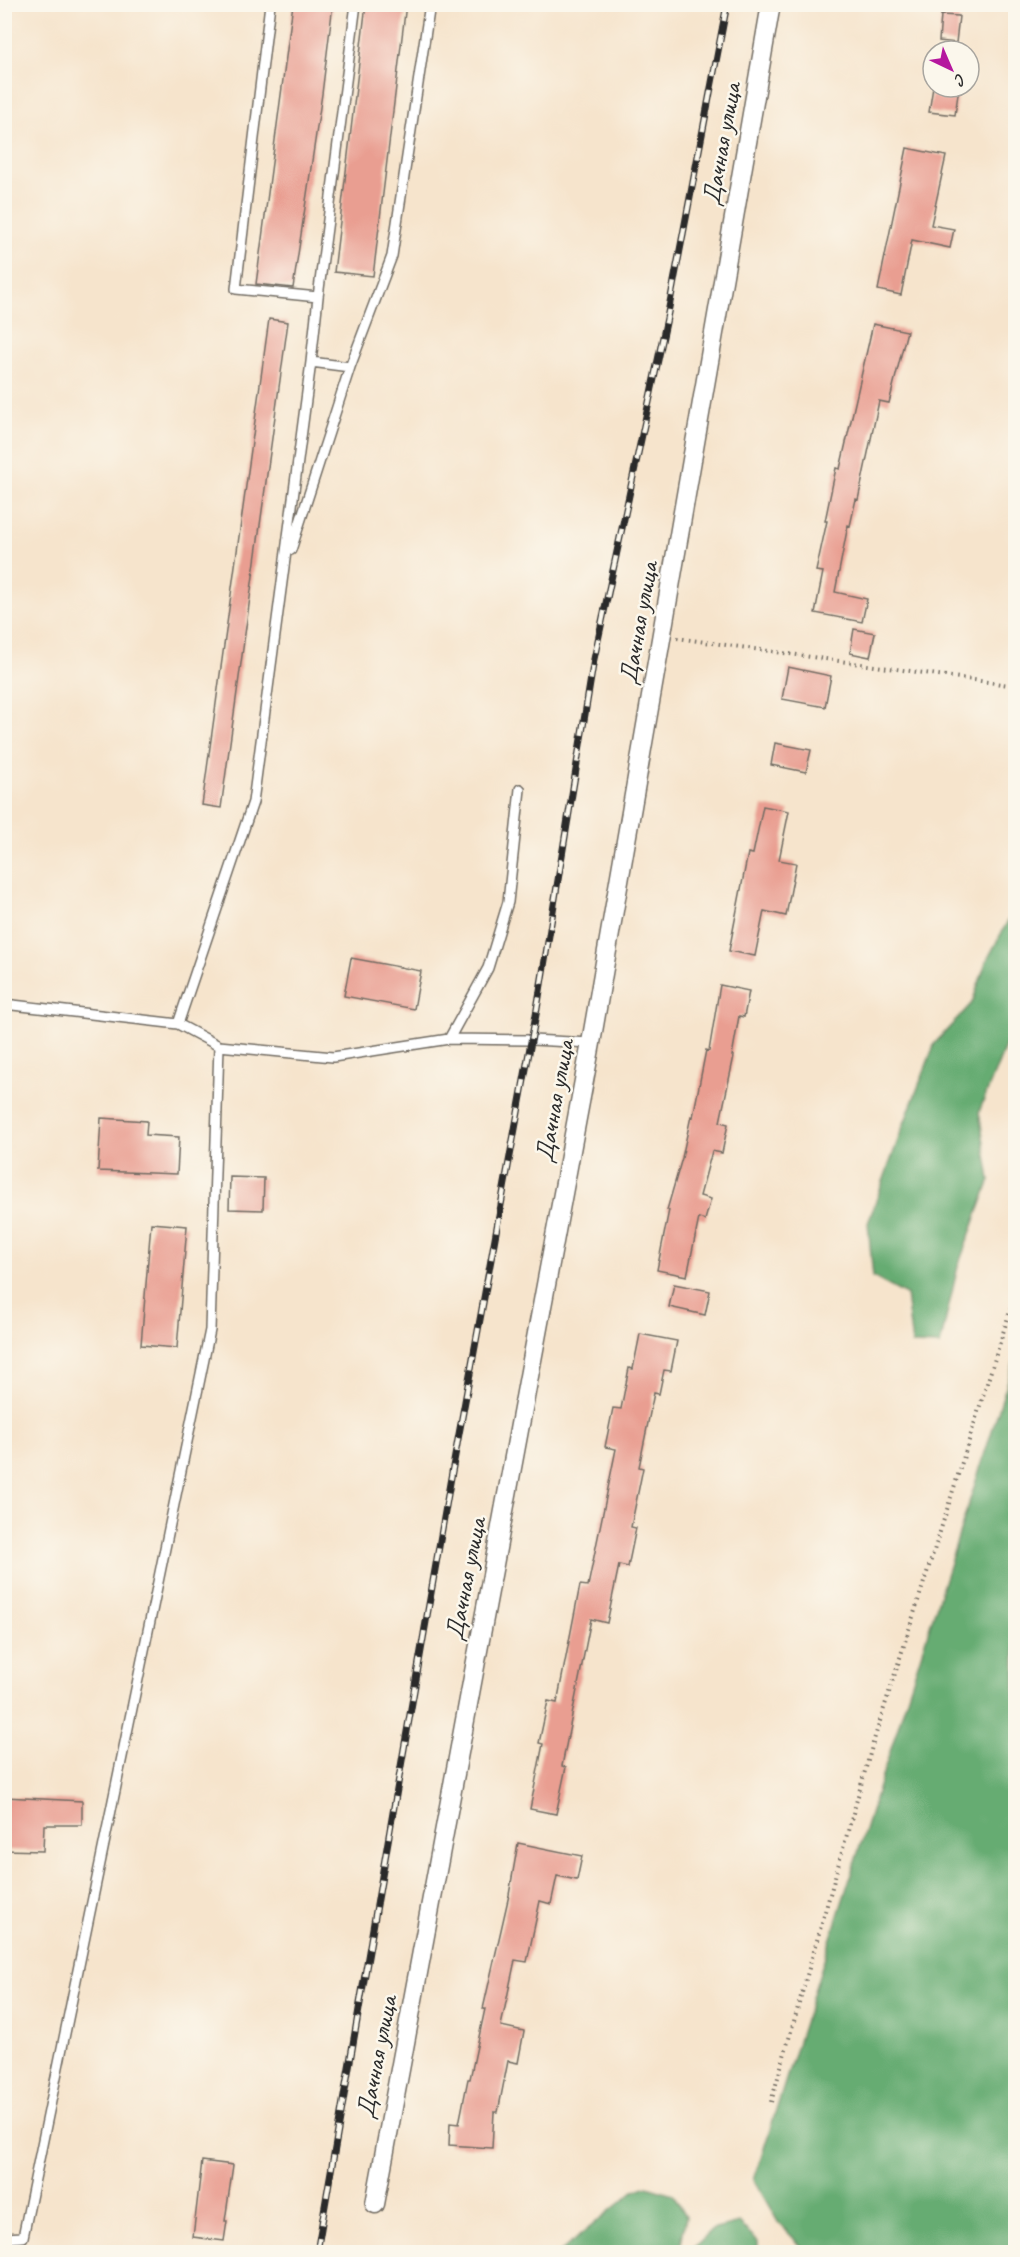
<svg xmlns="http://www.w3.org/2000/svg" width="1020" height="2257" viewBox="0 0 1020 2257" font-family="Caveat,sans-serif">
<rect width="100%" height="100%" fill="#fbf7ec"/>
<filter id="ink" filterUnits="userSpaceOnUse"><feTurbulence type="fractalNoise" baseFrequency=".0167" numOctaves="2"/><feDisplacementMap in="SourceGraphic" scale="12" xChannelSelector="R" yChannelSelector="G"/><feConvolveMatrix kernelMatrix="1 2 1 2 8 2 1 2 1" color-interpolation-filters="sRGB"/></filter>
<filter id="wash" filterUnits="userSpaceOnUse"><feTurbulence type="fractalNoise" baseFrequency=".008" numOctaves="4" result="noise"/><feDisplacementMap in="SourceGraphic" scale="24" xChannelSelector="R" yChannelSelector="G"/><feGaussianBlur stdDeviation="1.35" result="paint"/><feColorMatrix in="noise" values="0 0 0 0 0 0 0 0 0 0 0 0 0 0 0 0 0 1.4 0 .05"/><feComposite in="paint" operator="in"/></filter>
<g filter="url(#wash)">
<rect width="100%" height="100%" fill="#f6e4cc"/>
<path fill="#66ac72" stroke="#486c4e" stroke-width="1.5" d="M1015,894V1022L979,1112L990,1180L958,1266L940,1345L912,1344L906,1295L873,1277L868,1223L902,1129L935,1043L972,1003L986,962L1011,915Z
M1015,1358V2252H798L801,2246L778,2222L754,2180Z
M647,2186L673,2194L686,2216L681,2244L675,2252H560L634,2191Z
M739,2223L758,2241V2252H689L712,2230Z"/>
<g id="blocks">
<path fill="#e99e91" d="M293,4H333L322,94L293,288L256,284Z
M366,4H406L373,276L334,272Z
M941,15L959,16L956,43L939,41Z
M933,87H959L955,115L929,112Z
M907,148L946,156L931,225L954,229L950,248L912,240L901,295L878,290Z
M269,319L288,322L221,808L202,805Z
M873,324L907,331L889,403L879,401L858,500L856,499L850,526L848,525L835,592L867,599L862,622L815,613L823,572L816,571L827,521H825L836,468L840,469Z
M854,629L875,633L870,657L850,653Z
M788,667L831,676L825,707L782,699Z
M775,743L811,750L806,772L771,765Z
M763,806L789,811L779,860L796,863L786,916L764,911L755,956L729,951L748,853L753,854Z
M351,958L421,971L414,1009L344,996Z
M720,985L749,991L744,1017L739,1016L732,1056H734L720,1122L728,1124L722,1153L712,1151L700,1196L711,1199L705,1220L699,1218L687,1276L657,1270L669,1210H667L682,1158L691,1116L693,1117L706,1050L709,1051Z
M101,1118L147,1121L146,1135L179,1137L177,1174L98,1171Z
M230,1177L264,1178L263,1210L229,1209Z
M151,1223L187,1226L177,1348L141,1345Z
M674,1284L710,1291L705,1315L669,1307Z
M640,1334L677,1341L671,1371L664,1370L659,1394L654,1393L639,1467L643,1468L631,1527L636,1528L628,1567L619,1565L607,1623L591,1619L562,1766L566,1767L556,1814L530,1809L543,1744L539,1743L548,1701L557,1703L580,1585L588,1586L616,1449L605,1447L613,1408L621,1409L629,1368L633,1369Z
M4,1797L82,1801V1825H44L43,1851L4,1850Z
M518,1843L582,1856L577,1880L557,1876L551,1904L540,1901L527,1962L515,1960L501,2026L524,2031L518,2063L508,2061L498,2112H494L492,2148L449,2145L450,2123L459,2124L468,2079H470L485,2009H483L509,1895Z
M202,2161L233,2165L225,2221H227L224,2241L193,2237Z"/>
</g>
</g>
<g filter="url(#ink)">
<use href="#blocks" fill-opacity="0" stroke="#726c63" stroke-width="1.5"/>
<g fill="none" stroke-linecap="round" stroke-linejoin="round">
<defs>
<path id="lane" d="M270,4L236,289L318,297L356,4
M318,297L311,362L350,367L392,256L430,4
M291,550L350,367
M4,1004L178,1024L219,1046L210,1330L23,2237L4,2238
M178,1024L253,802L311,362
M449,1039L488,968L508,902L520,789
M219,1046L333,1057L449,1039L532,1040L591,1043"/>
<path id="street" d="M375,2204L591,1043L771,4"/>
</defs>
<use href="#lane" stroke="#726c63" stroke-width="12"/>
<use href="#street" stroke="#726c63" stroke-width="21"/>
<path stroke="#726c63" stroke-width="4" stroke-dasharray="1.5 4.5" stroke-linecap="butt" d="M677,638L1016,686
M771,2102L873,1743L1016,1292"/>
<use href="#lane" stroke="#fff" stroke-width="9"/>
<use href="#street" stroke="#fff" stroke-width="18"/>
<defs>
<path id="rail" d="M317,2252L450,1483L537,1009L594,659L667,318L727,4"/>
</defs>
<use href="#rail" stroke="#2b2b2b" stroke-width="7"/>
<use href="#rail" stroke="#fbf7ec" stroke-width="4.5" stroke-dasharray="14" stroke-linecap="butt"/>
</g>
</g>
<g text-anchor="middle" stroke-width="5" stroke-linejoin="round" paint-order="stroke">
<g font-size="26" fill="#2b2b2b" stroke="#fbf7ec">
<text transform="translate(721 144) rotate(-80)" y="9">Дачная улица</text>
<text transform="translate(638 623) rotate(-80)" y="9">Дачная улица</text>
<text transform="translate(554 1101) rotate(-80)" y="9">Дачная улица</text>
<text transform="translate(465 1579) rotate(-79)" y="9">Дачная улица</text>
<text transform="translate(376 2057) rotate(-79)" y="9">Дачная улица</text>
</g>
</g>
<rect width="1020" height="2257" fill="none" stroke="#fbf7ec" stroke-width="24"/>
<g transform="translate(951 69) rotate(136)"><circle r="28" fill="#fbf7ec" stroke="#a8a59f" stroke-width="1.5"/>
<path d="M0-4.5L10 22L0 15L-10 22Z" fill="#b5179e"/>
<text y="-9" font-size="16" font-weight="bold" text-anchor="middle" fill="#2b2b2b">С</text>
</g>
</svg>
